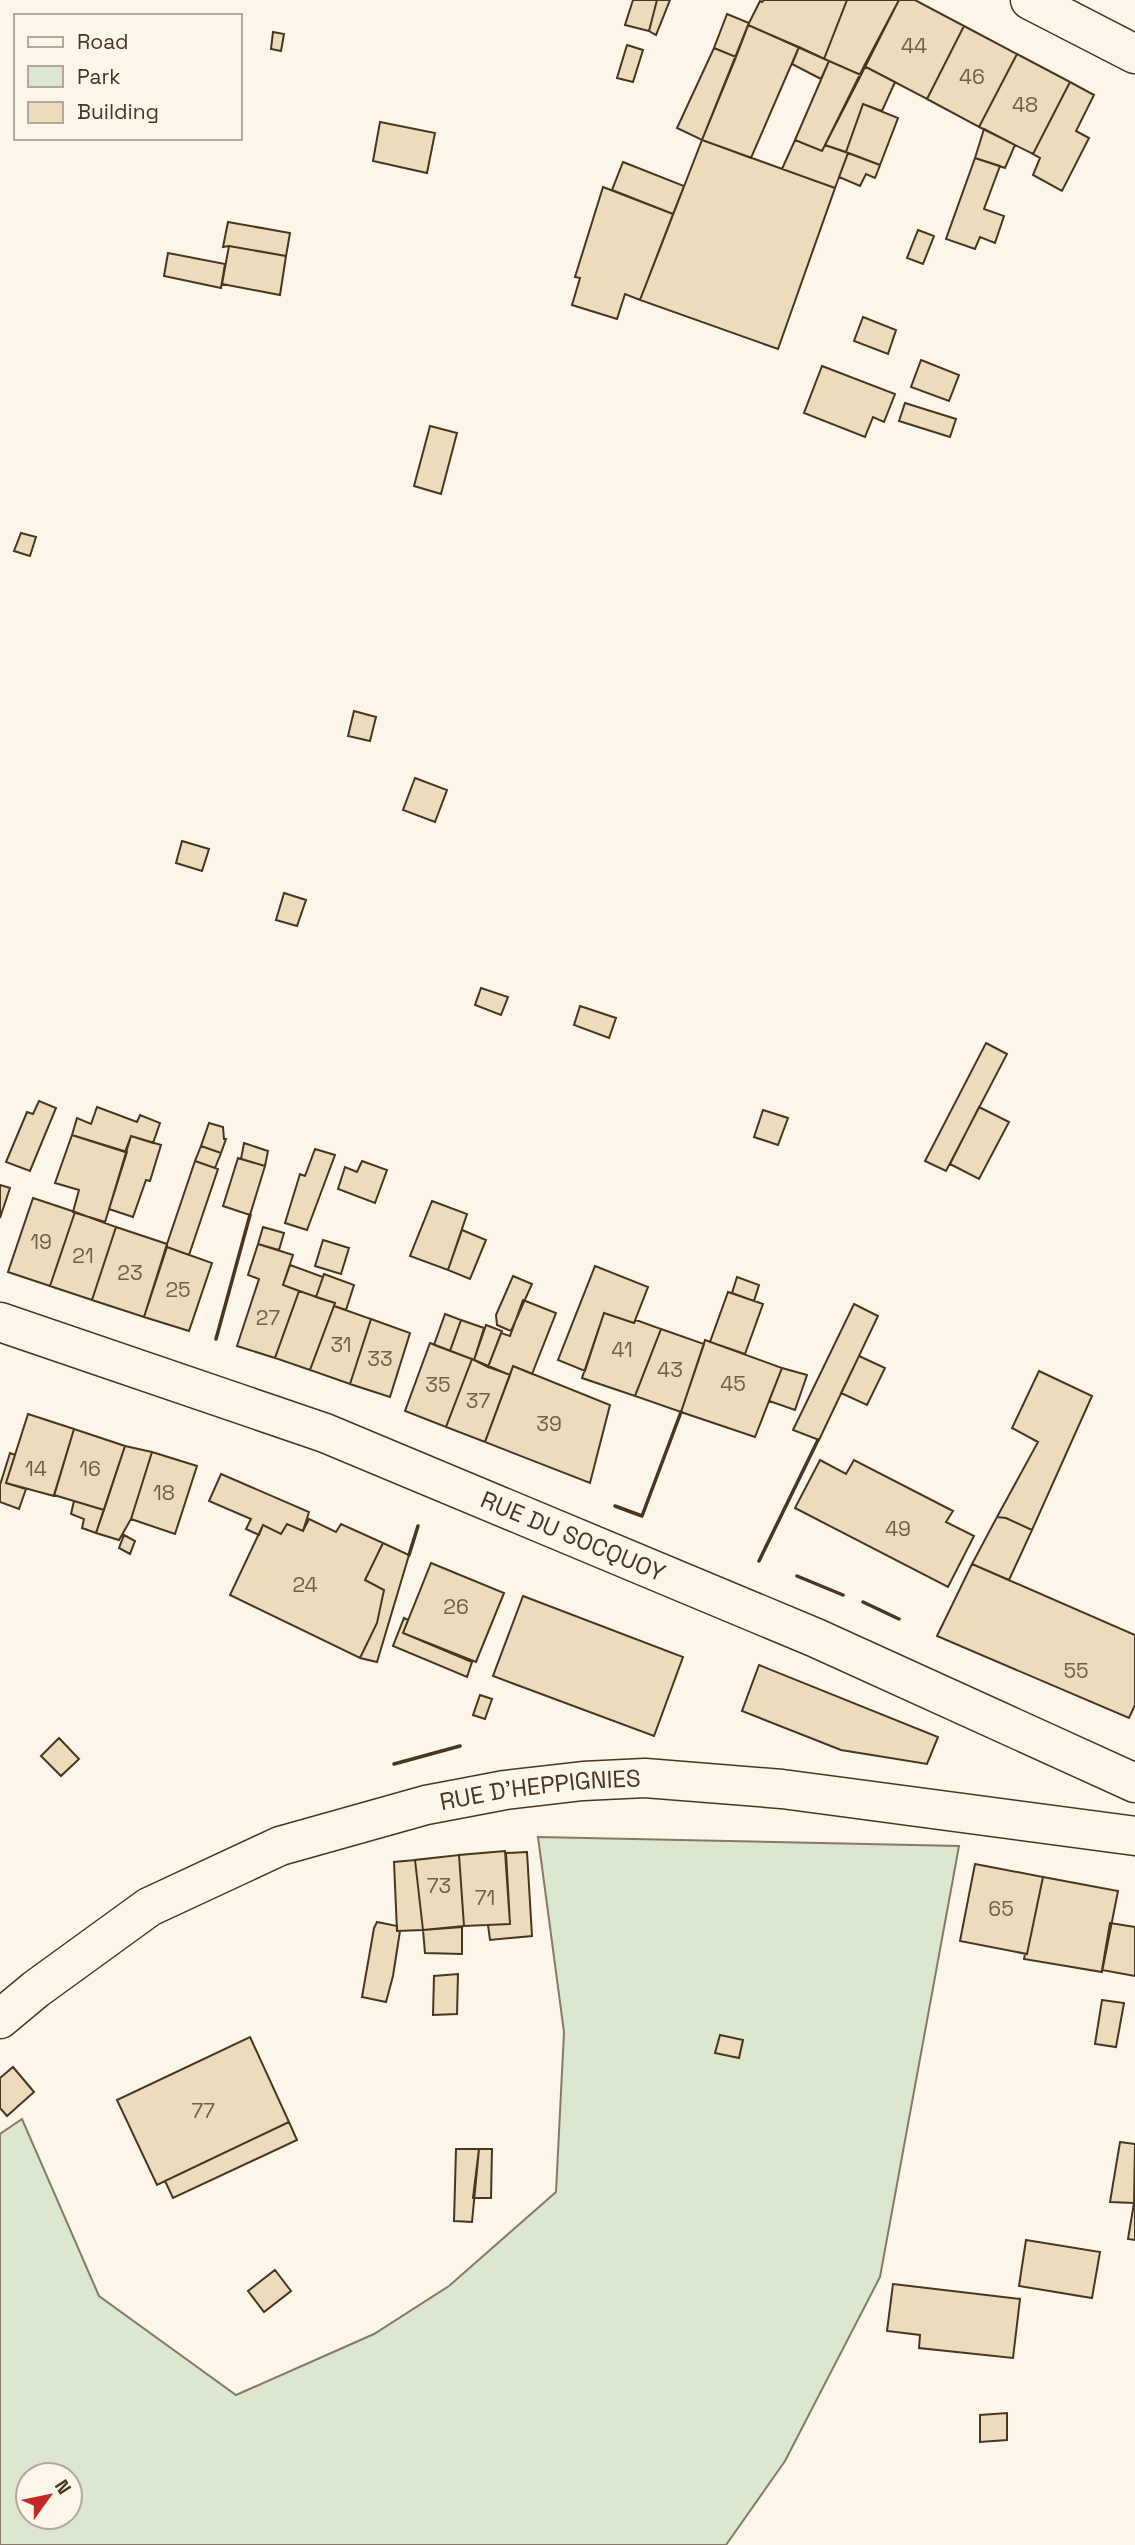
<svg xmlns="http://www.w3.org/2000/svg" width="1135" height="2545" viewBox="0 0 1135 2545" font-family="'Space Grotesk',sans-serif">
<rect width="100%" height="100%" fill="#fbf6e9"/>
<path fill="#dce7d0" stroke="#887966" stroke-width="2" fill-rule="evenodd" d="M538,1837L959,1846L880,2277L785,2461L726,2545H0V2134L22,2119L99,2296L236,2395L374,2334L449,2286L556,2192L564,2032ZM28,2475H70V2517H28Z"/>
<path fill="#ecdcbc" stroke="#4a3520" stroke-width="2" d="M633,0H657L649,31L625,25Z
M657,0H670L656,35L649,31Z
M764,0H847L824,59L748,25L760,1L762,2Z
M847,0H899L861,75L824,59Z
M899,0H915L964,26L927,99L864,66Z
M727,14L749,23L736,57L714,48Z
M748,25L799,47L751,158L702,140Z
M964,26L1017,54L979,127L927,99Z
M273,32L284,34L281,51L271,49Z
M627,45L643,50L633,82L617,78Z
M799,47L829,61L821,79L792,64Z
M714,48L736,57L702,140L677,128Z
M1017,54L1070,82L1033,154L979,127Z
M829,61L861,75L822,151L795,140Z
M864,66L895,82L882,111L863,104L846,152L825,145Z
M1070,82L1094,95L1076,131L1089,138L1062,191L1033,175L1040,158L1033,154Z
M863,104L898,118L880,165L846,152Z
M380,122L435,133L427,173L373,161Z
M984,129L1015,145L1005,168L975,158Z
M702,140L835,188L778,349L640,300Z
M795,140L822,151L825,145L848,153L835,188L782,169Z
M848,153L880,165L875,178L866,174L860,186L839,177Z
M975,158L1000,166L984,209L1004,216L995,243L980,237L975,249L946,239Z
M623,162L684,186L673,214L612,190Z
M603,187L673,214L640,300L625,294L617,319L572,305L580,278L575,277Z
M228,222L290,233L286,256L229,246L223,247Z
M918,230L934,236L923,264L907,258Z
M229,246L286,256L280,295L222,284Z
M168,253L225,264L221,288L164,276Z
M863,317L896,330L888,354L854,341Z
M921,360L959,375L949,401L911,387Z
M822,366L895,394L884,422L873,417L865,437L804,413Z
M905,403L956,419L950,437L899,421Z
M430,426L457,433L441,494L414,486Z
M21,533L36,537L30,556L14,551Z
M354,711L376,717L370,741L348,736Z
M415,778L447,790L435,822L403,810Z
M182,841L209,849L202,871L176,863Z
M284,893L306,900L297,926L276,920Z
M481,988L508,997L501,1015L475,1005Z
M580,1006L616,1018L609,1038L574,1025Z
M986,1043L1007,1054L946,1171L925,1161Z
M39,1101L56,1108L30,1171L6,1162L27,1112L33,1114Z
M97,1107L137,1122L140,1115L160,1123L153,1143L131,1136L125,1152L72,1135L77,1118L91,1124Z
M979,1107L1009,1122L979,1179L950,1164Z
M763,1110L788,1118L778,1145L754,1137Z
M209,1123L223,1127L224,1139H226L221,1153L201,1146Z
M72,1135L127,1152L105,1222L73,1212L79,1190L55,1183Z
M131,1136L161,1145L150,1181L146,1180L133,1217L109,1209Z
M244,1143L268,1151L265,1166L241,1159Z
M201,1146L221,1153L215,1168L195,1161Z
M315,1149L335,1155L307,1230L285,1223L300,1174L305,1176Z
M238,1158L265,1166L250,1215L223,1206Z
M195,1161L218,1169L189,1255L167,1247V1244Z
M362,1161L387,1170L375,1203L338,1189L345,1167L357,1172Z
M0,1185L10,1188L0,1218Z
M33,1198L75,1212L50,1286L8,1272Z
M432,1201L467,1214L448,1270L410,1256Z
M75,1212L116,1227L92,1300L50,1286Z
M116,1227L167,1244L144,1317L92,1300Z
M263,1227L284,1233L279,1250L258,1244Z
M462,1230L486,1240L470,1279L448,1270Z
M323,1240L349,1248L341,1274L315,1266Z
M258,1244L293,1255L283,1285L299,1291L275,1358L237,1346L259,1279L248,1275Z
M167,1247L212,1263L189,1331L144,1317Z
M290,1265L323,1277L316,1297L283,1285Z
M595,1266L648,1287L634,1323L604,1313L585,1371L558,1360Z
M324,1274L354,1285L346,1310L334,1306L335,1303L316,1297Z
M513,1276L532,1284L511,1331L497,1325L496,1315Z
M737,1277L759,1285L754,1301L732,1293Z
M299,1291L335,1303L310,1370L275,1358Z
M728,1292L763,1304L745,1354L710,1342Z
M523,1300L556,1313L532,1374L513,1366L510,1375L488,1367L501,1333L510,1336Z
M854,1304L878,1316L819,1440L793,1430Z
M334,1306L371,1319L350,1384L310,1370Z
M604,1313L634,1323L636,1320L661,1329L635,1396L582,1378Z
M445,1314L461,1320L450,1351L434,1345Z
M371,1319L410,1333L390,1397L350,1384Z
M461,1320L484,1328L474,1360L450,1351Z
M486,1325L502,1331L488,1367L474,1360Z
M661,1329L704,1344L681,1412L635,1396Z
M705,1340L782,1368L755,1437L681,1412Z
M430,1343L472,1359L446,1427L405,1411Z
M859,1356L885,1368L867,1405L841,1393Z
M472,1359L510,1375L485,1442L446,1427Z
M513,1366L610,1405L590,1483L485,1442Z
M782,1368L807,1375L795,1410L769,1401Z
M1039,1371L1092,1396L1032,1530L1006,1518L997,1517L1038,1442L1012,1428Z
M28,1414L74,1429L54,1496L6,1483Z
M74,1429L125,1446L104,1510L54,1495Z
M125,1446L152,1452L131,1519L119,1540L96,1533Z
M152,1452L197,1466L175,1534L131,1519Z
M10,1453L15,1455L6,1483L26,1489L19,1509L0,1502V1485Z
M820,1460L846,1474L854,1460L953,1511L946,1522L974,1536L948,1587L795,1508Z
M221,1474L309,1512L303,1531L287,1524L281,1534L263,1525L259,1535L246,1529L251,1519L209,1501Z
M74,1501L104,1510L96,1533L82,1528L84,1519L71,1514Z
M997,1517L1006,1518L1032,1530L1009,1580L972,1564Z
M309,1519L336,1532L341,1524L383,1543L365,1580L384,1590L377,1623L360,1658L230,1595L263,1525L281,1534L287,1524L303,1531Z
M124,1535L135,1541L130,1554L119,1548Z
M383,1543L409,1555L377,1662L360,1658L377,1623L384,1590L365,1580Z
M431,1563L504,1593L476,1662L403,1633Z
M972,1564L1135,1635V1705L1129,1718L937,1636Z
M523,1596L683,1657L654,1736L493,1676Z
M404,1618L408,1620L403,1633L472,1662L467,1677L393,1646Z
M759,1665L938,1737L927,1764L841,1750L742,1711Z
M480,1695L492,1699L485,1719L473,1715Z
M59,1738L79,1759L61,1776L41,1756Z
M505,1851L510,1924L464,1926L459,1855Z
M527,1852L532,1936L490,1940L488,1925L510,1924L506,1853Z
M459,1855L464,1926L423,1930L415,1860Z
M415,1860L423,1930L397,1931L394,1862Z
M975,1864L1043,1877L1027,1954L960,1941Z
M1043,1877L1118,1891L1102,1972L1024,1959L1025,1954H1027Z
M377,1922L397,1926V1931H400L393,1976L386,2002L362,1997L374,1928Z
M1110,1923L1135,1927V1976L1102,1970Z
M462,1927V1954L425,1953L423,1930Z
M458,1974L457,2014L433,2015L434,1976Z
M1102,2000L1124,2003L1116,2047L1095,2044Z
M720,2035L743,2040L739,2058L715,2053Z
M250,2037L289,2122L157,2185L117,2100Z
M13,2067L34,2092L7,2116L0,2108V2078Z
M289,2122L297,2140L173,2198L165,2181Z
M1120,2142L1135,2144L1134,2203L1110,2202Z
M456,2149H479L472,2222L454,2221Z
M479,2149H492L491,2198H473Z
M1134,2203H1135V2240L1128,2239Z
M1026,2240L1100,2252L1092,2298L1019,2286Z
M275,2270L291,2291L264,2312L248,2291Z
M893,2284L1020,2299L1013,2358L919,2348L920,2335L887,2331Z
M1007,2413V2440L980,2442V2415Z"/>
<g fill="none" stroke-linecap="round" stroke-linejoin="round">
<defs>
<g id="minor">
<path id="s1" d="M0,1322L325,1433L816,1638L1135,1783"/>
</g>
<g id="tertiary">
<path d="M1030,0L1135,54"/>
<path id="s2" d="M0,2019L36,1989L149,1907L280,1846L426,1805L505,1790L583,1781L645,1778L782,1789L1135,1836"/>
</g>
</defs>
<use href="#minor" stroke="#4a3520" stroke-width="41"/>
<use href="#tertiary" stroke="#4a3520" stroke-width="41"/>
<use href="#minor" stroke="#fbf6e9" stroke-width="38"/>
<use href="#tertiary" stroke="#fbf6e9" stroke-width="38"/>
<path stroke="#4a3520" stroke-width="3.5" d="M216,1339L250,1215
M615,1506L642,1516L681,1412
M409,1555L418,1526
M759,1561L818,1440
M797,1576L843,1595
M863,1602L899,1619
M394,1764L460,1746"/>
</g>
<g text-anchor="middle" stroke-width="5" stroke-linejoin="round" paint-order="stroke">
<g font-size="21" fill="#725f47">
<text x="914" y="53">44</text>
<text x="972" y="84">46</text>
<text x="1025" y="112">48</text>
<text x="41" y="1249">19</text>
<text x="83" y="1263">21</text>
<text x="130" y="1280">23</text>
<text x="178" y="1297">25</text>
<text x="268" y="1325">27</text>
<text x="341" y="1352">31</text>
<text x="622" y="1357">41</text>
<text x="380" y="1366">33</text>
<text x="670" y="1377">43</text>
<text x="733" y="1391">45</text>
<text x="438" y="1392">35</text>
<text x="478" y="1408">37</text>
<text x="549" y="1431">39</text>
<text x="36" y="1476">14</text>
<text x="90" y="1476">16</text>
<text x="164" y="1500">18</text>
<text x="898" y="1536">49</text>
<text x="305" y="1592">24</text>
<text x="456" y="1614">26</text>
<text x="1076" y="1678">55</text>
<text x="439" y="1893">73</text>
<text x="485" y="1905">71</text>
<text x="1001" y="1916">65</text>
<text x="203" y="2118">77</text>
</g>
<g font-size="24" fill="#4a3520" stroke="#fbf6e9">
<text dy="8" stroke="none"><textPath href="#s1" startOffset="612">RUE DU SOCQUOY</textPath></text>
<text dy="8" stroke="none"><textPath href="#s2" startOffset="598">RUE D'HEPPIGNIES</textPath></text>
</g>
</g>
<rect x="14" y="14" width="228" height="126" fill="#fbf6e9" stroke="#b4a999" stroke-width="2"/>
<rect x="28" y="37" width="35" height="10" fill="#fbf6e9" stroke="#b4a999" stroke-width="2"/>
<text x="77" y="49" font-size="21" fill="#4a3520">Road</text>
<rect x="28" y="66" width="35" height="21" fill="#dce7d0" stroke="#b4a999" stroke-width="2"/>
<text x="77" y="84" font-size="21" fill="#4a3520">Park</text>
<rect x="28" y="102" width="35" height="21" fill="#ecdcbc" stroke="#b4a999" stroke-width="2"/>
<text x="77" y="119" font-size="21" fill="#4a3520">Building</text>
<g transform="translate(49 2496) rotate(57)"><circle r="33" fill="#fbf6e9" stroke="#b4a999" stroke-width="2"/>
<path d="M0-5L12 26L0 18L-12 26Z" fill="#c62828"/>
<text y="-10" font-size="19" font-weight="bold" text-anchor="middle" fill="#4a3520">N</text>
</g>
</svg>
